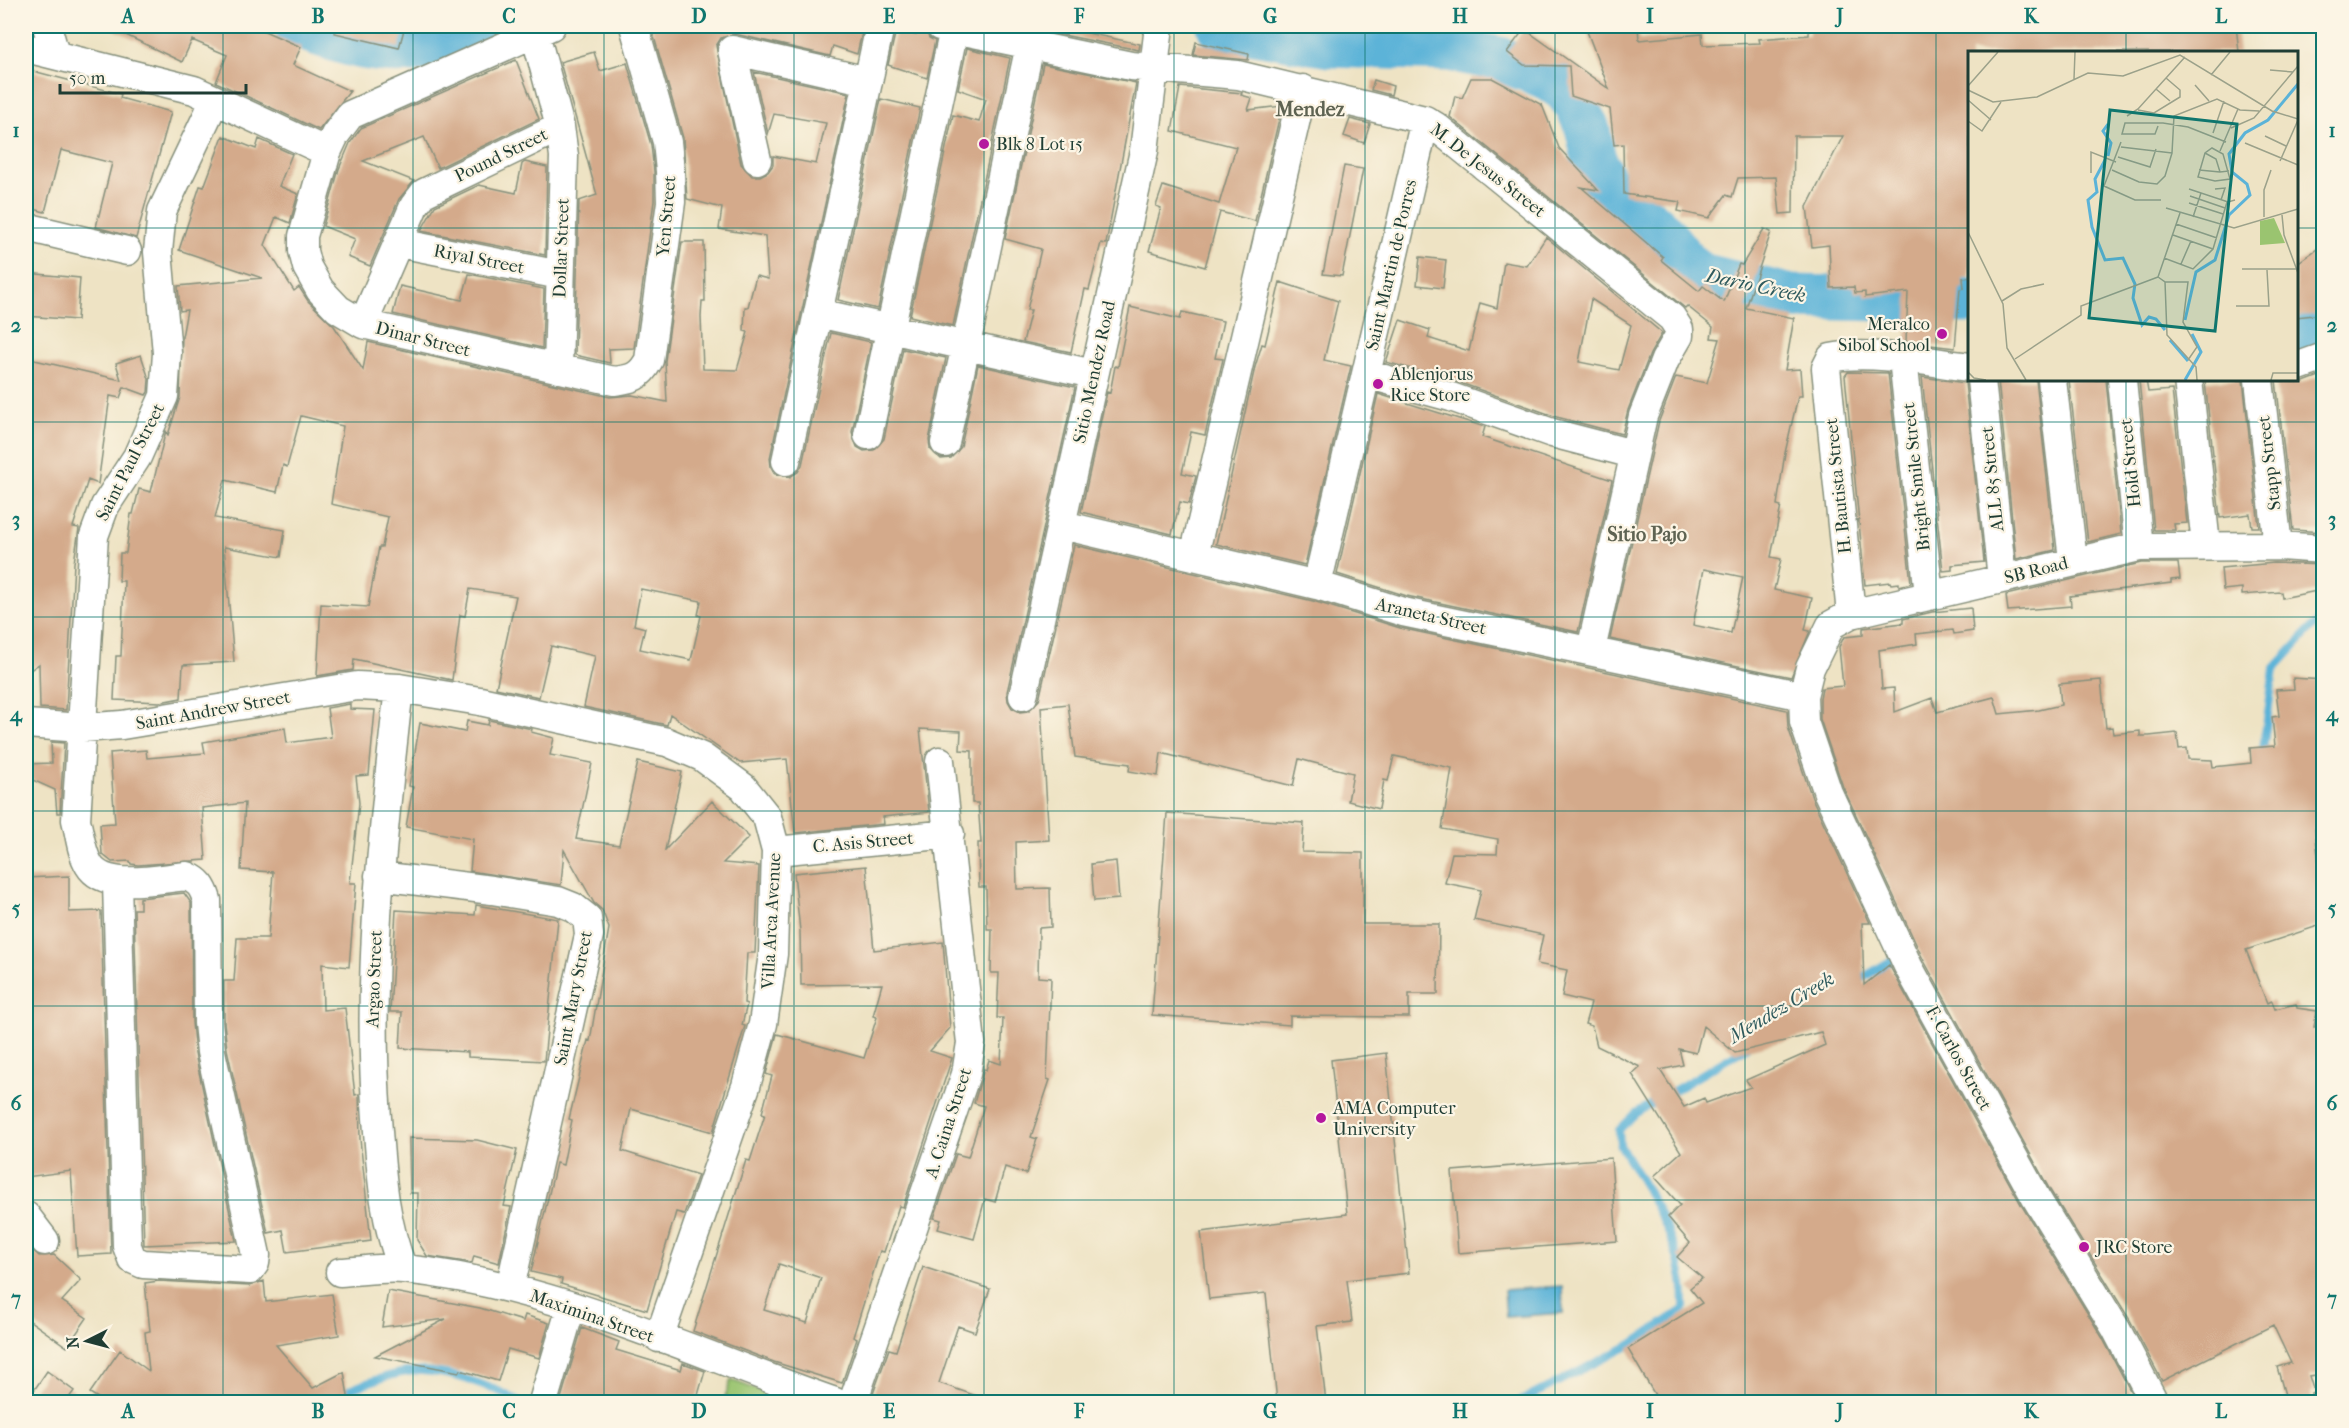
<svg xmlns="http://www.w3.org/2000/svg" width="2349" height="1428" viewBox="0 0 2349 1428" font-family="'IM FELL French Canon',serif">
<rect width="100%" height="100%" fill="#fcf5e5"/>
<filter id="ink" filterUnits="userSpaceOnUse"><feTurbulence type="fractalNoise" baseFrequency=".0167" numOctaves="2"/><feDisplacementMap in="SourceGraphic" scale="12" xChannelSelector="R" yChannelSelector="G"/><feConvolveMatrix kernelMatrix="1 2 1 2 8 2 1 2 1" color-interpolation-filters="sRGB"/></filter>
<filter id="wash" filterUnits="userSpaceOnUse"><feTurbulence type="fractalNoise" baseFrequency=".008" numOctaves="4" result="noise"/><feDisplacementMap in="SourceGraphic" scale="24" xChannelSelector="R" yChannelSelector="G"/><feGaussianBlur stdDeviation="1.35" result="paint"/><feColorMatrix in="noise" values="0 0 0 0 0 0 0 0 0 0 0 0 0 0 0 0 0 1.4 0 .05"/><feComposite in="paint" operator="in"/></filter>
<g filter="url(#wash)">
<rect width="100%" height="100%" fill="#eee3c4"/>
<path fill="#9ac470" stroke="#5c8052" stroke-width="1.5" d="M731,1380L791,1402H723Z"/>
<path fill="#5bb3d8" stroke="#3d7886" stroke-width="1.5" d="M1562,1286L1563,1313L1506,1317L1504,1290Z"/>
<g fill="none" stroke-linecap="round" stroke-linejoin="round">
<path stroke="#5bb3d8" stroke-width="8" d="M2268,753L2263,749L2274,669L2320,619L2324,610
M2307,761L2324,762
M2308,842L2324,838
M1856,982L1897,957
M321,1402C349,1390 392,1370 422,1371C450,1372 496,1387 519,1402
M1519,1402L1632,1344L1684,1309C1686,1247 1650,1195 1620,1145L1619,1130L1636,1113L1746,1048"/>
<path stroke="#5bb3d8" stroke-width="45" d="M297,26C341,43 383,58 432,47C451,43 470,32 488,26
M1219,26L1330,45L1448,49L1500,59L1546,77L1565,90L1577,106L1587,127L1594,159L1604,182L1660,230L1686,263L1701,275L1792,297L1970,301
M2296,343L2324,330"/>
</g>
<g id="blocks">
<path fill="#d4aa8b" fill-rule="evenodd" d="M107,26H253L301,47L293,65L350,91L319,130L216,82L227,55L192,40L182,62Z
M336,26H405L399,48L335,33Z
M651,26L863,28L857,54L833,46L830,56L735,34L721,38L716,46L741,164L752,176H760L768,172L773,165V156L816,164L826,123L774,114L768,134L754,72L849,93L770,458L771,467L775,474L790,477L798,472L802,465L831,333L871,342L852,432L857,447L864,451L874,450L884,439L903,349L946,358L929,440L930,449L941,459L951,458L961,447L978,365L1075,387L1007,692L1008,701L1012,708L1020,712L1028,711L1039,700L1074,545L1313,601L1400,628L1787,710L1788,727L1812,798L1870,923H1862L1864,985L1889,965L2022,1206L2102,1337L2136,1402H1659L1628,1349L1702,1303L1690,1288L1702,1278L1677,1257L1690,1243L1668,1217L1680,1205L1654,1176L1681,1152L1632,1074L1640,1067L1597,1046L1592,1026L1585,1024L1591,1003L1562,996L1567,970L1537,964L1543,935L1474,920L1481,890L1445,883L1452,853L1497,854L1498,839L1442,829L1452,768L1394,756L1388,781L1384,780L1379,809L1348,801L1353,773L1299,759L1293,786L1161,753L1158,776L1129,771L1130,764L1075,757L1068,704L1041,707L1049,840L1016,842L1017,889L1050,888L1051,927L1039,928L1038,977L1051,978L1047,1079L1050,1080L1031,1137L1037,1139L1026,1174L1005,1167L995,1202L985,1199L974,1239L938,1229L941,1220L934,1218L956,1154L968,1157L984,1106L974,1103L984,1069L986,1070L989,1060L1001,1064L1003,1018H997L999,973H991L992,929H987L986,887H979L978,843H981L978,803H972V751L960,750L961,731L920,729L929,812L883,817L884,824L795,833L787,759L740,763L670,714L667,725L584,707L595,656L551,646L539,697L496,688L516,596L470,589L465,616L460,615L452,680L354,659L353,670L317,676L321,604L368,607L379,547H382L388,517L331,504L343,426L301,416L287,467L283,465L277,492L225,480L215,518L285,530L281,557L224,547L234,662L183,665L181,698L160,702L114,700L116,656H121L124,581H119L120,553H126L131,514H133L139,489L151,492L164,438L166,431L168,435L180,397L182,337L187,310L180,311L178,286L262,278L179,250L200,186L204,187L223,136L256,149L259,139L292,154L279,186L298,194L290,223L276,217L265,245L294,291L299,287L308,301L334,326L363,370L368,342L610,397L632,395L667,402L665,361L682,242H704L705,301H702L701,317L703,369L737,370L748,332L744,331L745,307H748L756,276L768,279L765,236L719,229L722,208L687,199L683,138ZM641,589L701,601L698,615L701,616L691,660L640,649L645,628L634,625ZM1703,1026L1735,1053L1821,1032L1825,1045L1746,1080L1751,1087L1706,1103L1704,1098L1684,1107L1660,1070L1683,1065L1679,1049L1696,1053Z
M917,26H924L929,38L935,41L927,78L888,65L896,30L916,35Z
M1018,26H1064L1063,28L1140,44L1139,50Z
M1585,26H1638L1639,40L1702,34L1703,45L1760,43L1759,39L1809,35V27L1826,26H2236L2239,52H1970V277L1963,278L1964,288L1960,289L1955,348L1906,342L1908,292L1865,297V292L1855,293L1854,287L1831,288L1829,245L1812,247L1807,207L1843,136H1794L1793,213L1780,214L1776,177L1738,178L1732,197L1726,195L1709,218L1678,211L1680,202L1624,194L1623,144L1614,145L1610,109L1571,96L1569,66L1524,65L1507,52L1522,32L1530,33L1609,89Z
M1196,42L1249,54L1248,60L1193,55Z
M967,48L1010,58L953,326L910,316L953,115L979,122L986,99L958,89Z
M594,52L600,71L627,63L651,145L654,172V201L634,348L609,349L610,363L575,355L579,201L597,195L560,62Z
M516,60L539,119L438,168L424,137L363,161L414,181L399,199L370,266L348,257L355,239L323,226L339,169L350,143L361,128Z
M1043,64L1136,83L1106,244L1101,243L1089,290L1085,289L1071,352L1023,342L1031,310H1027L1041,249L1005,239Z
M33,71L121,94L120,98L171,112L136,238L96,227L112,163L61,150L45,212L26,207V101Z
M1471,78H1492L1542,105L1559,148L1598,190L1581,187L1663,257L1661,260L1699,291L1703,286L1724,302L1739,264L1742,265L1764,229L1771,232L1746,308L1794,318L1785,370L1800,369L1802,396H1798L1785,453L1777,505L1781,506L1771,557L1781,559L1774,590L1812,598L1805,630L1810,631L1791,677L1610,639L1659,421L1676,377L1707,383L1720,339L1711,338L1713,327L1687,306L1685,308L1450,117L1455,96L1462,98ZM1704,569L1743,577L1731,633L1693,625Z
M1374,80L1393,86L1391,95L1371,90Z
M1180,87L1242,93L1241,95L1252,98L1248,110L1282,106L1255,221L1220,212L1205,267L1149,251L1161,208L1156,206L1163,186L1219,204L1236,147L1172,131Z
M881,99L920,108L878,309L838,300Z
M1350,119L1370,124L1364,143L1344,136Z
M525,162L547,167L545,255L421,231L435,206L479,185L516,193L522,164Z
M1344,166L1363,169L1342,276L1323,274Z
M1546,237L1662,333L1650,354L1628,410L1622,434L1557,417L1455,381L1386,362L1400,320L1430,330L1428,338L1469,351L1480,303L1497,308L1504,262L1527,266ZM1591,299L1631,325L1619,370L1579,362Z
M2324,244V314L2296,317V264Z
M1420,257L1446,260L1443,288L1417,285Z
M26,273L80,278L77,320L26,316Z
M469,274L544,289L542,348L393,314L400,286L462,300Z
M1280,282L1338,301L1324,360L1351,366L1305,565L1216,544L1255,367L1262,344L1265,345Z
M1130,307L1180,319L1182,312L1223,321L1215,358L1223,359L1205,435L1191,432L1182,473L1196,476L1189,504L1180,502L1172,534L1081,512L1107,392L1110,393L1115,366L1118,367Z
M141,355L149,379L148,392L146,395L124,387L120,398L110,396L98,484L88,480L73,527L79,528L74,563L66,710L40,708L39,664L26,673V358L121,380L116,363Z
M1848,372L1888,373L1911,583L1899,586V583L1891,584L1890,582L1865,585L1845,376Z
M2322,375L2324,532L2293,530L2276,380L2301,383Z
M1922,377L1965,383L1984,562L1952,565V570L1943,571Z
M1998,380H2036L2055,550L2016,559Z
M2069,380H2106L2121,534L2088,542Z
M2139,380H2146L2148,392L2172,390L2187,523L2174,524L2175,530H2154Z
M2243,380L2259,527H2252L2250,514L2220,518L2205,381Z
M1378,394L1485,427L1482,437L1612,480L1578,632L1407,596L1337,574Z
M2141,563H2178L2180,579L2171,580V583L2070,596L2071,606L2008,611L2006,595Z
M2274,563L2324,565L2322,590L2282,598L2281,592L2242,595V588L2223,590L2221,568Z
M1971,608L1973,631L1954,634L1953,630L1916,634L1917,644L1879,650L1882,689L1894,688L1895,712L1932,698L1937,712L1994,697L1999,714L2039,710L2061,705L2059,684L2101,680L2106,728L2112,727L2113,734L2140,731V736H2149L2177,733L2179,749L2187,748L2188,759L2212,760L2213,767L2251,763L2250,748L2275,746L2272,717L2279,716L2276,690L2294,689L2293,678L2324,680V759L2317,760L2321,803H2324V824H2317L2318,829H2315L2320,874L2324,872V924L2246,950L2267,1003L2272,1001L2275,1009L2296,1004L2297,1008L2317,1011L2314,1027H2324V1374L2309,1376L2314,1392L2311,1393L2312,1402H2287L2277,1367L2291,1363L2273,1325L2162,1381L2130,1320L2050,1190L1923,959L1843,787L1820,719V698L1822,688L1843,686L1839,647L1844,637L1863,635V628L1903,623V619L1932,612Z
M350,704V709L375,710L369,775L356,776L359,803L350,883H356L349,967L322,964L323,1010L345,1008L355,1095L359,1094L360,1139L371,1241L287,1252L283,1230L268,1233L227,1049L224,1022V981H234L237,938H268L273,872L241,870L245,803L202,808L206,860L138,865L131,864L130,861L112,862L102,854L100,824L115,823L110,753L146,750L147,758L205,753L203,742L285,728L287,743L331,737L327,708Z
M489,720L532,729L531,732L554,738L550,755L592,763L576,839L619,845L638,762L682,772L665,850L712,801L749,837L723,863L759,866L755,953H747L744,1003L747,1004L742,1025L745,1026L713,1132L631,1109L622,1151L698,1175L684,1214L676,1212L647,1310L561,1284L562,1279L531,1272L556,1163L563,1165L572,1120L569,1119L588,1040L590,1041L609,928L602,910L594,903L564,850L561,885L470,871L473,839L406,827L413,787L409,786L420,723L465,732L467,721L488,725Z
M51,742L64,743L60,813H57L55,790L26,777V764L52,763Z
M1167,813L1304,823L1302,852L1363,853V924H1439L1438,994H1409V1017L1290,1016V1025L1152,1015Z
M1116,861L1119,899L1094,901L1091,864Z
M866,866L874,950L943,942L950,1028L930,1051L952,1058L903,1207L899,1206L884,1252L880,1251L853,1337L857,1339L842,1383L774,1362L693,1331L746,1160L750,1161L765,1114L762,1113L772,1076L766,1074L777,1034L864,1058L877,1017L873,1016L882,984L801,985L800,931L794,873ZM779,1264L821,1278L807,1323L764,1310Z
M69,876V912L101,911L111,1254L77,1256L71,1171L26,1177V878Z
M184,893L191,903L192,1023L195,1054L236,1241L144,1245L134,909H140V898Z
M476,905L558,919L544,1061L468,1057V1052L400,1048L402,1012H390L396,910L475,915Z
M1386,1053L1409,1273L1347,1280L1352,1322L1317,1326L1326,1402H1277L1266,1293L1209,1299L1201,1232L1347,1214L1331,1060Z
M409,1138L477,1140L517,1150L504,1206L511,1207L499,1263L474,1256L472,1263L427,1256L417,1240L418,1193H410Z
M1611,1158L1617,1241L1458,1253L1452,1171Z
M26,1244L39,1256L54,1255L81,1280L62,1301L87,1318L67,1347L26,1318Z
M923,1267L990,1289L975,1332L958,1326L939,1383L985,1399L984,1402H878L880,1396L873,1394L889,1349L896,1351Z
M159,1281L249,1286L264,1281L266,1302L332,1294L339,1335L276,1345L313,1388L344,1372L349,1402H104L90,1393L120,1350L149,1371L145,1332L150,1331L145,1283Z
M388,1291L480,1308L523,1321L525,1315L549,1323L539,1358L508,1349L498,1381L460,1370L459,1372L375,1356L446,1319L382,1327Z
M582,1328L619,1342L616,1350L681,1370L683,1363L705,1371L696,1402H560Z
M47,1371L74,1391L66,1402H26Z"/>
</g>
</g>
<g filter="url(#ink)">
<use href="#blocks" fill-opacity="0" stroke="#86907c" stroke-width="1.5"/>
<g fill="none" stroke-linecap="round" stroke-linejoin="round">
<defs>
<path id="minor" d="M47,26L55,54
M551,26L350,115L335,135L327,152L303,236V251L307,267L320,290L338,309L363,324L614,381C632,379 640,377 649,360L671,202L670,171L667,142L634,26
M940,26L1131,66L1238,75L1425,120L1435,126L1672,318L1679,329V336L1665,360L1643,416L1591,650
M26,48L194,90L327,152
M757,160L732,50L868,81
M26,227L127,251
M399,243L560,275
M818,313L1093,374
M363,324L414,206L424,193L560,127L535,33
M1903,359L1929,595
M2296,367L2324,357
M558,369L564,156L560,127
M1366,374L1451,397L1552,433L1633,454
M1981,380L2002,579
M2052,380L2073,560
M2122,380L2139,547
M2188,380L2206,545
M2259,380L2278,546
M868,435L954,29
M945,443L1030,45
M786,461L880,26
M1062,525L1317,585L1403,612L1803,696
M1194,556L1303,89
M1317,585L1425,120
M1851,614L1826,368L1831,358C1869,350 1930,362 1970,367
M399,688C383,831 366,973 377,1118C381,1170 383,1219 403,1269
M1023,696L1144,151L1159,26
M26,724L82,728L122,725L357,686L399,688L480,701L667,742L702,757L743,787L767,817L776,851L773,954L763,1024L746,1086L659,1338
M776,851L950,834
M379,876L492,890L558,901L573,907L587,918L589,935L510,1288
M117,882L127,1246L132,1259L143,1264L250,1270L255,1263L256,1255L211,1052L208,1023L207,900C203,887 199,881 187,876C160,878 105,892 89,865C81,852 80,835 76,820L94,536L105,506L137,457L164,396L167,353L158,252L162,211L215,100
M26,1216L45,1241
M340,1272C361,1271 384,1267 404,1269C552,1284 696,1354 835,1402
M543,1402L571,1307
M853,1402L966,1074L971,1043L940,761
M2154,1402L2116,1329L2036,1198L1908,966L1828,793L1804,722L1803,696L1810,668L1831,625L1851,614L2139,547L2278,546L2324,549"/>
</defs>
<use href="#minor" stroke="#86907c" stroke-width="31"/>
<use href="#minor" stroke="#fff" stroke-width="28"/>
</g>
</g>
<path fill="none" stroke="#0f766e" stroke-width="1.5" stroke-opacity="0.55" d="M223,26V1402M413,26V1402M604,26V1402M794,26V1402M984,26V1402M1174,26V1402M1365,26V1402M1555,26V1402M1745,26V1402M1936,26V1402M2126,26V52M26,228H1970M2296,228H2324M2126,380V1402M26,422H2324M26,617H2324M26,811H2324M26,1006H2324M26,1200H2324"/>
<g fill="#b5179e" stroke="#fcf5e5" stroke-width="2">
<circle cx="984" cy="144" r="6"/>
<circle cx="1942" cy="334" r="6"/>
<circle cx="1378" cy="384" r="6"/>
<circle cx="1321" cy="1118" r="6"/>
<circle cx="2084" cy="1247" r="6"/>
</g>
<g text-anchor="middle" stroke-width="4.5" stroke-linejoin="round" paint-order="stroke">
<g font-size="18" fill="#1f3d34" stroke="#fcf5e5" text-anchor="start">
<text x="996" y="150">Blk 8 Lot 15</text>
<text x="1930" y="330" text-anchor="end">Meralco<tspan x="1930" dy="21">Sibol School</tspan></text>
<text x="1390" y="380">Ablenjorus<tspan x="1390" dy="21">Rice Store</tspan></text>
<text x="1333" y="1114">AMA Computer<tspan x="1333" dy="21">University</tspan></text>
<text x="2096" y="1253">JRC Store</text>
</g>
<g font-size="18" fill="#1f3d34" stroke="#fcf5e5">
<text transform="translate(501 155) rotate(-26)" y="6">Pound Street</text>
<text transform="translate(1488 170) rotate(38)" y="6">M. De Jesus Street</text>
<text transform="translate(666 216) rotate(-85)" y="6">Yen Street</text>
<text transform="translate(561 248) rotate(-88)" y="6">Dollar Street</text>
<text transform="translate(479 259) rotate(11)" y="6">Riyal Street</text>
<text transform="translate(1391 265) rotate(-77)" y="6">Saint Martin de Porres</text>
<text transform="translate(423 339) rotate(14)" y="6">Dinar Street</text>
<text transform="translate(1094 372) rotate(-78)" y="6">Sitio Mendez Road</text>
<text transform="translate(130 462) rotate(-63)" y="6">Saint Paul Street</text>
<text transform="translate(2130 463) rotate(-96)" y="6">Hold Street</text>
<text transform="translate(2269 463) rotate(-97)" y="6">Stapp Street</text>
<text transform="translate(1916 477) rotate(-96)" y="6">Bright Smile Street</text>
<text transform="translate(1992 479) rotate(-96)" y="6">ALL 85 Street</text>
<text transform="translate(1838 486) rotate(-96)" y="6">H. Bautista Street</text>
<text transform="translate(2036 570) rotate(-14)" y="6">SB Road</text>
<text transform="translate(1431 616) rotate(13)" y="6">Araneta Street</text>
<text transform="translate(213 710) rotate(-10)" y="6">Saint Andrew Street</text>
<text transform="translate(863 842) rotate(-5)" y="6">C. Asis Street</text>
<text transform="translate(771 921) rotate(-87)" y="6">Villa Arca Avenue</text>
<text transform="translate(374 979) rotate(-88)" y="6">Argao Street</text>
<text transform="translate(573 998) rotate(-79)" y="6">Saint Mary Street</text>
<text transform="translate(1959 1058) rotate(61)" y="6">F. Carlos Street</text>
<text transform="translate(948 1123) rotate(-72)" y="6">A. Caina Street</text>
<text transform="translate(592 1316) rotate(19)" y="6">Maximina Street</text>
</g>
<g font-size="20" font-weight="bold" fill="#5e6352" stroke="#fcf5e5">
<text x="1310" y="116">Mendez</text>
<text x="1647" y="541">Sitio Pajo</text>
</g>
<g font-size="20" font-style="italic" fill="#2e5a5d" stroke="#fcf5e5">
<text transform="translate(1756 285) rotate(12)" y="7">Dario Creek</text>
<text transform="translate(1781 1007) rotate(-31)" y="7">Mendez Creek</text>
</g>
</g>
<g transform="translate(1968 51)">
<rect width="330" height="330" fill="#eee3c4"/>
<path d="M306,167L317,192L292,194V170Z" fill="#9ac470"/>
<path fill="none" stroke="#5bb3d8" stroke-width="3" d="M140,105L143,92L135,80L140,73M137,109L127,128L129,141L120,149L124,176L137,209L155,207L167,233L165,247L174,274L181,266L188,268L197,279M217,269L228,221L247,209L261,164L282,144L279,133L264,121L261,103L277,82L300,69L330,33M202,289L220,310M217,329L233,301L224,283"/>
<path fill="none" stroke="#9ba18a" stroke-width="1.5" d="M302,19L325,21M243,24L262,1M106,28L107,1M227,34L241,50M0,35L30,1M188,38L202,50M0,39L25,51L69,46L120,22L155,25L212,4L304,60L330,68M0,49L23,69M170,59L186,62L212,46V39L198,27M159,65L170,58L217,6M0,70L14,80L33,51M190,75L187,83H154L157,72H195L220,76L258,91M263,77L286,67L330,15M245,82L256,50M297,85L318,95M153,91L136,135L167,149H193M277,92L330,114M153,96L204,102M244,97L255,103L262,128L247,130L230,126L237,102ZM252,100L270,58M237,102L248,108L252,121L261,120M150,106L182,116L188,98M312,110L330,69M144,119L171,131L189,133L197,125L204,102L206,65L249,48L272,59L291,60M231,119L252,121M123,122V101L148,111M221,138L260,151L267,149M247,138L257,137L253,149M222,145L257,157M221,152L255,163M198,157L266,177L330,158M314,164L316,184L330,222M225,166L233,142M296,166V139L303,119M208,173L249,187M0,181L35,253L39,297L58,329M205,184L245,198M196,207L225,218L245,198L259,151M213,213L223,190M274,218H330M190,226L197,231L199,284L228,316L229,329M190,226L212,162M197,231H220L215,271L229,296L220,309M34,250L53,238L76,233M268,255H301L299,219M47,308L113,264V255L190,226M0,321L6,327L18,329M303,329L305,322H330"/>
<path fill="#0f766e" fill-opacity="0.15" stroke="#0f766e" stroke-width="3" d="M142,59L269,73L247,280L121,267Z"/>
<rect width="330" height="330" fill="none" stroke="#1f3d34" stroke-width="3"/>
</g>
<rect width="2349" height="1428" fill="none" stroke="#fcf5e5" stroke-width="66"/>
<g transform="translate(87 1341) rotate(264)" stroke="#fcf5e5" stroke-width="4.5" paint-order="stroke">
<path d="M0-4.5L10 22L0 15L-10 22Z" fill="#1f3d34"/>
<text y="-9" font-size="16" font-weight="bold" text-anchor="middle" fill="#1f3d34">N</text>
</g>
<path d="M60 84v9h186v-9" fill="none" stroke="#1f3d34" stroke-width="3"/>
<text x="69" y="84" font-size="18" fill="#1f3d34" stroke="#fcf5e5" stroke-width="4.5" paint-order="stroke">50 m</text>
<rect x="33" y="33" width="2283" height="1362" fill="none" stroke="#0f766e" stroke-width="2"/>
<g font-size="20" text-anchor="middle" font-weight="bold" fill="#0f766e">
<text x="128" y="23">A</text>
<text x="318" y="23">B</text>
<text x="509" y="23">C</text>
<text x="699" y="23">D</text>
<text x="889" y="23">E</text>
<text x="1079" y="23">F</text>
<text x="1270" y="23">G</text>
<text x="1460" y="23">H</text>
<text x="1650" y="23">I</text>
<text x="1840" y="23">J</text>
<text x="2031" y="23">K</text>
<text x="2221" y="23">L</text>
<text x="16" y="137">1</text>
<text x="2332" y="137">1</text>
<text x="16" y="332">2</text>
<text x="2332" y="332">2</text>
<text x="16" y="526">3</text>
<text x="2332" y="526">3</text>
<text x="16" y="721">4</text>
<text x="2332" y="721">4</text>
<text x="16" y="915">5</text>
<text x="2332" y="915">5</text>
<text x="16" y="1110">6</text>
<text x="2332" y="1110">6</text>
<text x="16" y="1305">7</text>
<text x="2332" y="1305">7</text>
<text x="128" y="1418">A</text>
<text x="318" y="1418">B</text>
<text x="509" y="1418">C</text>
<text x="699" y="1418">D</text>
<text x="889" y="1418">E</text>
<text x="1079" y="1418">F</text>
<text x="1270" y="1418">G</text>
<text x="1460" y="1418">H</text>
<text x="1650" y="1418">I</text>
<text x="1840" y="1418">J</text>
<text x="2031" y="1418">K</text>
<text x="2221" y="1418">L</text>
</g>
</svg>
